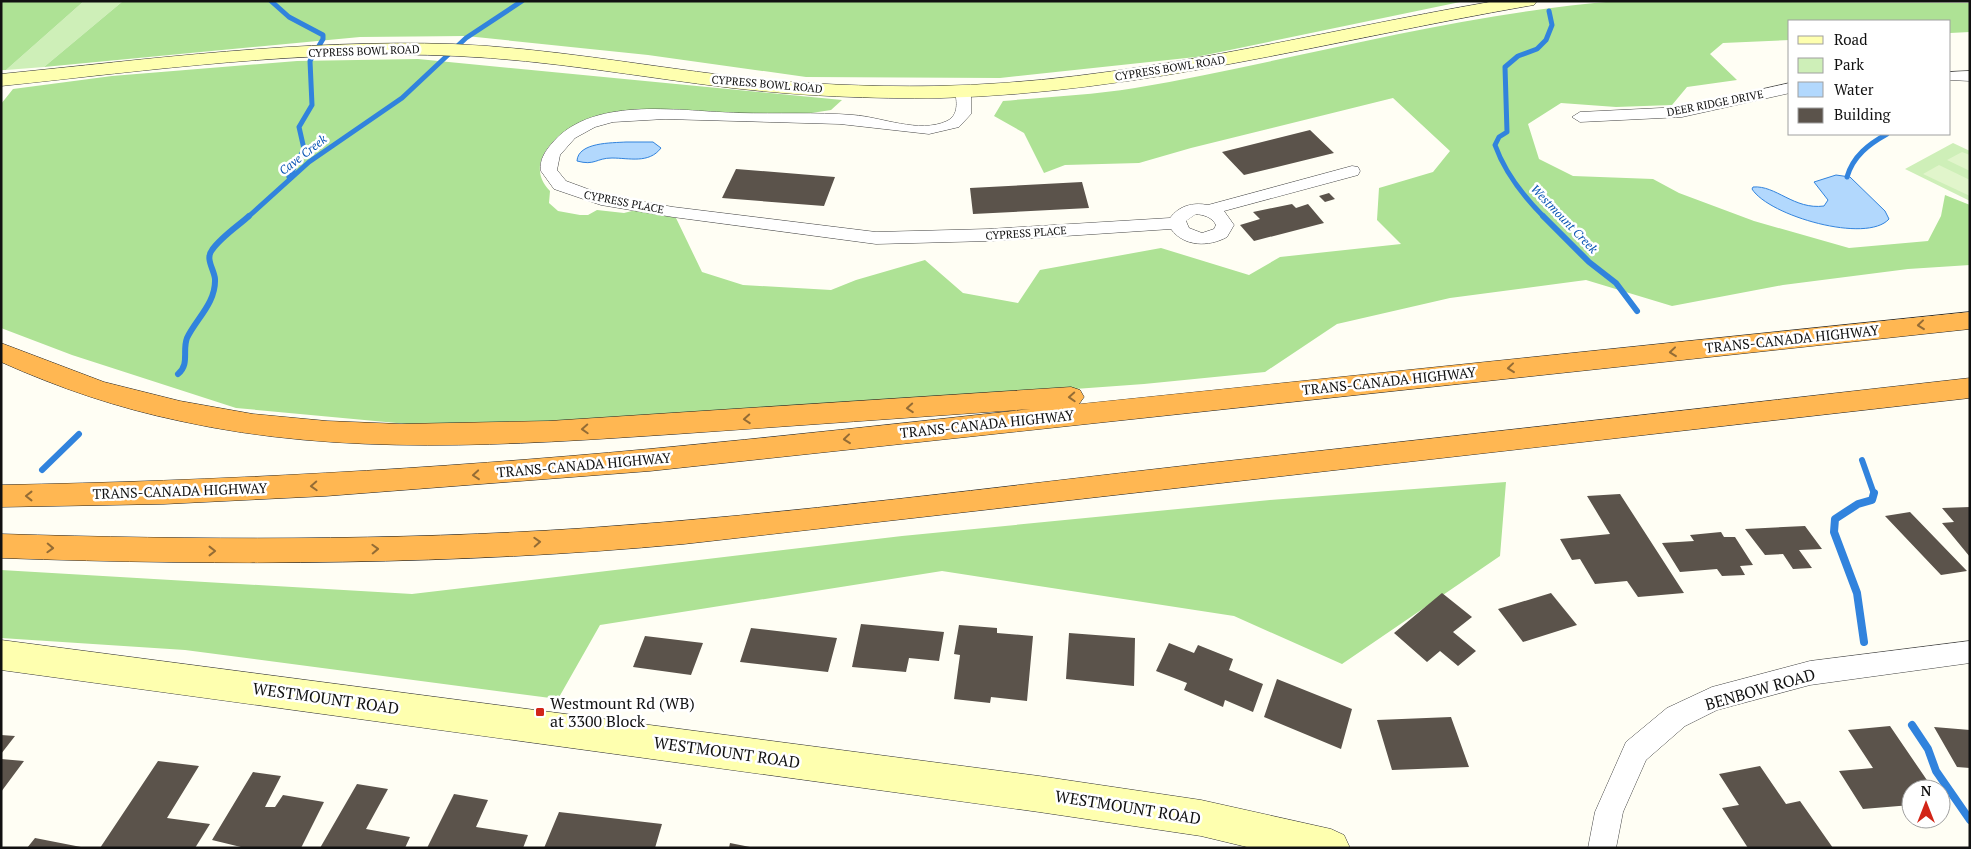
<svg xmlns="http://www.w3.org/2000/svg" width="1971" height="849" viewBox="0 0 1971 849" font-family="'PT Serif',serif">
<rect width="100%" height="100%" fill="#fffef4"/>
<path fill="#ceefb8" d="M84,1H123L44,67L6,70Z
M1953,143L1970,151V201L1905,169Z"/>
<path fill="#aee295" d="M1,1H84L6,70H1Z
M123,1H1465L1196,57L1000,78L806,77L648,55L466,36L360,37L44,67Z
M1618,1L1970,3V32L1950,33V21H1790V40L1723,43L1710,54L1737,80L1687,87L1672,105L1616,107L1561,103L1528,124L1539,159L1573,176L1653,179L1679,193L1754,221L1849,248L1928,241L1941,216L1945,195L1970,205V265L1908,269L1783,285L1672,306L1586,280L1450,298L1337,324L1265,372L1144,384L670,418L418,425L236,408L72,355L1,328V104L13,89L112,76L297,61L418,59L842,100L831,110L805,114L663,112L576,126C551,137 525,166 550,191L549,203L558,211L580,215H588L597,210L624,213L636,210L676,218L702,272L743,285L831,290L856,280L925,260L963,293L1018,303L1040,270L1161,248L1249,275L1280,257L1401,244L1377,220L1379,188L1433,172L1450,151L1393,98L1191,148L1139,163L1065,165L1044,173L1024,133L994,116L1003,101C1047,97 1092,95 1135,88C1296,60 1454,14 1618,1Z
M1506,482L1500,556L1342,664L1234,616L942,571L600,625L558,699L185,650L1,638V570L412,594L902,536L1270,500Z"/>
<path fill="#e1f5cb" d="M1962,152L1970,155V171L1947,160Z
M1939,165L1970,180V196L1923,174Z"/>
<path fill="#b2d8fd" stroke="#3183dd" d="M626,142H653L661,148C649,164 629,158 612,158C596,158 595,166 577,161C578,142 612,143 626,142Z
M1836,175L1850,177L1885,211L1889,219C1867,244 1769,216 1752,189L1753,187C1776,185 1794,210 1824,206L1828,200L1814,182Z"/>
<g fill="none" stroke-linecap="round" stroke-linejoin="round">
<path stroke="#3183dd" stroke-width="5" d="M271,1L289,17L323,35V39L310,61L312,105L299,127L304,149L289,177
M1847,177C1853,156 1869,144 1887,134
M248,217L309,162L402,98L466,38L522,1
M1544,217C1523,196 1505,173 1495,145L1499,137L1507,132L1505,67L1518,56L1537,49L1546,40L1552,25L1549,11"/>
<path stroke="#3183dd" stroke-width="6" d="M1543,216L1589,262L1616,283L1637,311
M178,374C190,364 182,351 187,338C196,319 216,303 215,279C214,269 205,259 212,250C221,237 238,226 249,216
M1862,460L1874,494
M42,470L79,434"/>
<path stroke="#3183dd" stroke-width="8" d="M1864,642L1857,593L1834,532L1835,519L1858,504L1872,500L1874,493
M1912,725L1928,749L1936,771L1970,820"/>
</g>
<path fill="#5b534b" d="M1310,130L1334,153L1244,175L1222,152Z
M736,169L835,177L824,206L722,198Z
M1082,182L1089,208L973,214L970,188Z
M1329,193L1335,199L1325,202L1319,196Z
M1292,204L1296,208L1308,204L1324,223L1254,241L1240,225L1260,219L1253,212Z
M1620,494L1684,593L1638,597L1627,581L1595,584L1580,559L1572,560L1560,539L1610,534L1587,496Z
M1970,507V557L1942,523L1954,522L1942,508Z
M1910,512L1967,571L1941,575L1885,516Z
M1805,526L1822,549L1799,550L1812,568L1793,569L1783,554L1765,555L1745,529Z
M1721,532L1724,537H1735L1753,565L1740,566L1745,575L1722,576L1717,569L1680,572L1662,543L1694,541L1690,535Z
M1442,593L1472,617L1453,632L1476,651L1458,666L1440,651L1427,662L1394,633Z
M1551,593L1577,625L1523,642L1498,609Z
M861,624L944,632L939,661L909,658L906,672L852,667Z
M959,625L997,628V633L1033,636L1027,701L991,697L990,703L954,699L960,655L954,654Z
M751,628L837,638L828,672L740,662Z
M1069,633L1135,638L1134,686L1066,679Z
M645,636L703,643L691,675L633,667Z
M1169,643L1194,653L1198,645L1233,659L1229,670L1263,684L1253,712L1225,700L1223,707L1184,690L1187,683L1156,671Z
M1277,679L1352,709L1341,749L1264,717Z
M1451,717L1469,767L1392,770L1377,720Z
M1890,726L1933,789H1911V805L1863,809L1839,771L1873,768L1848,730Z
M1934,727L1970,730V768L1957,767Z
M1,735L15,736L1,754Z
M1,759L24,761L1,792Z
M158,761L199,766L167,818L210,824L195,848H100Z
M1760,766L1786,804L1800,801L1833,848H1748L1722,808L1739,805L1719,774Z
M253,772L281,776L265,807H275L283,795L324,802L301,848H245L212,840Z
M357,784L388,789L366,829L410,837L405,848H320Z
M454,794L488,800L476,827L528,835L523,848H427Z
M559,812L662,824L655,848H544Z
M35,838L81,847V848H27Z
M730,843L750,847V848H729Z"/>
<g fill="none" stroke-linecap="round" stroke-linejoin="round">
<defs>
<path id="street" d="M1970,71V81L1950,80V72Z
M1790,83V93L1682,117L1580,122L1572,117L1580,112L1682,107Z
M963,86L971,91V114L959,127L929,134L840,124L665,119L613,122L595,127L575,138L560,155L557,170L566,181L604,195L673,207L876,232L989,229L1170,218C1179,206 1192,202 1208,205L1352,166L1358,167L1360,171L1358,175L1224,211L1234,225L1227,237C1209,247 1184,247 1171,229L989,241L876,244L673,217L601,205L554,189L541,171C539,159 546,150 554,141C596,95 683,112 739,113C777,114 815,112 853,115C882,117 919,134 947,121C959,115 957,102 955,91ZM1196,214C1204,215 1212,217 1216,225L1214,229L1202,233L1189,228L1186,221Z
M1970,641V663L1810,685L1717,710L1685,726L1646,760L1623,812L1616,848H1588L1595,812L1626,742L1667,708L1712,687L1810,661Z"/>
<path id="secondary" d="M1495,1H1537L1534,5L1528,6C1333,40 1139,93 941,98C871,99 801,96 732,88C640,77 549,60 456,56C304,49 152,70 1,86V74C151,59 302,39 453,44C547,48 639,65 731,76C799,84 867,87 935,86C1125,83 1309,33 1495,1Z
M1,640L1039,776L1201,800L1331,829L1344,835L1350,848H1251L1201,836L1039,812L1,670Z"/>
<path id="highway" d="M1970,312V329L650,471L326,496L164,504L1,507V485C218,481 434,469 649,449C777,437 904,423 1031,409C913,417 794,426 676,434C511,445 343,457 180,421C118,408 59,388 1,362V343L104,382L180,401L253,414L327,421L401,424L549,421L1071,387L1080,390L1084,397L1079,404Z
M1970,378V398L684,544C457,565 229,566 1,558V534C196,540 392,541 587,528C792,514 996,487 1200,464C1456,436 1713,407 1970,378Z"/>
</defs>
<use href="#street" stroke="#444" stroke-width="1"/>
<use href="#secondary" stroke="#333" stroke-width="1"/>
<use href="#highway" stroke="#222" stroke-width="1"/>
<use href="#street" fill="#fff" fill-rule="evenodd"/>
<use href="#secondary" fill="#feffaf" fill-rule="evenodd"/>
<use href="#highway" fill="#ffb752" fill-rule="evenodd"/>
</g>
<defs><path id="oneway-chevron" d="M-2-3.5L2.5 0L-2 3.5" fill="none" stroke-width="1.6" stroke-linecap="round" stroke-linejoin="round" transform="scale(1.25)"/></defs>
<g stroke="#946c35">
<use href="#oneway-chevron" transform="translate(1921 325) rotate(174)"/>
<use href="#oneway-chevron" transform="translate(1673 352) rotate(174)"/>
<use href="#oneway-chevron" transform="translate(1511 368) rotate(174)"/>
<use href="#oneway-chevron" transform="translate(1072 397) rotate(177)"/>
<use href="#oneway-chevron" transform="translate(910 408) rotate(176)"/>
<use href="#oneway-chevron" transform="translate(747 419) rotate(176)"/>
<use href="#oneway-chevron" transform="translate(585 429) rotate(177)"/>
<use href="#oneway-chevron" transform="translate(847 439) rotate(174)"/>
<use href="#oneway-chevron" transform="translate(476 475) rotate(175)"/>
<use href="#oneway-chevron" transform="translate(314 486) rotate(177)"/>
<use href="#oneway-chevron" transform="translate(29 496) rotate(180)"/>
<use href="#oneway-chevron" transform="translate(537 542) rotate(-3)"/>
<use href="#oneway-chevron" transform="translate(50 548) rotate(2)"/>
<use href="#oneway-chevron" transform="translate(375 549) rotate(-2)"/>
<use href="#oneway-chevron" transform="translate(212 551)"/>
</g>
<rect fill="#d22517" stroke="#fff" stroke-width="2" x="535" y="707" width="10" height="10" rx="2.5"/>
<g text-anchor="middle" stroke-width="5" stroke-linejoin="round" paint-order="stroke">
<g font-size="11" fill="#111" stroke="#fff">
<text transform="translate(364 51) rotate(-2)" y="4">CYPRESS BOWL ROAD</text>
<text transform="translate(1170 68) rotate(-9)" y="4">CYPRESS BOWL ROAD</text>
<text transform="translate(767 84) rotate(5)" y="4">CYPRESS BOWL ROAD</text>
<text transform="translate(1715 103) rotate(-11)" y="4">DEER RIDGE DRIVE</text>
<text transform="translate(624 202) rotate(11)" y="4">CYPRESS PLACE</text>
<text transform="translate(1026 233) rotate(-4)" y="4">CYPRESS PLACE</text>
</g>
<g font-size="12" font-style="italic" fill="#0954b3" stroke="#fff">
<text transform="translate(303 155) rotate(-38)" y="4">Cave Creek</text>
<text transform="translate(1564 219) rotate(46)" y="4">Westmount Creek</text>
</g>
<g font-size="14" fill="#111" stroke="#fff">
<text transform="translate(1792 339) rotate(-6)" y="5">TRANS-CANADA HIGHWAY</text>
<text transform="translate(1389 381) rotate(-6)" y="5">TRANS-CANADA HIGHWAY</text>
<text transform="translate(987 424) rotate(-6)" y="5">TRANS-CANADA HIGHWAY</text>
<text transform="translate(584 465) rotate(-5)" y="5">TRANS-CANADA HIGHWAY</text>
<text transform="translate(180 491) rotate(-2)" y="5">TRANS-CANADA HIGHWAY</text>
</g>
<g font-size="16" fill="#111" stroke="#fff">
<text transform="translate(1760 689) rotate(-16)" y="6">BENBOW ROAD</text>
<text transform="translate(326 698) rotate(8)" y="6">WESTMOUNT ROAD</text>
<text transform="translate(727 752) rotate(8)" y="6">WESTMOUNT ROAD</text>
<text transform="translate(1128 807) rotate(9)" y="6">WESTMOUNT ROAD</text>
</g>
<g font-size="16" fill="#111" stroke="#fff" text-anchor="start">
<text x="550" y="709">Westmount Rd (WB)<tspan x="550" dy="18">at 3300 Block</tspan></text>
</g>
</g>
<rect width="1971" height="849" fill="none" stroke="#111111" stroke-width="5"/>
<rect x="1788" y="20" width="162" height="115" fill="#ffffff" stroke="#a0a0a0"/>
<rect x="1798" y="36" width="25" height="8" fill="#feffaf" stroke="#a0a0a0"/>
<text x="1834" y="45" font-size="15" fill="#111111">Road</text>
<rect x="1798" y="58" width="25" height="15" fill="#ceefb8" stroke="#a0a0a0"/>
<text x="1834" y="70" font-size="15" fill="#111111">Park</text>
<rect x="1798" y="82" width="25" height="15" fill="#b2d8fd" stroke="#a0a0a0"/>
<text x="1834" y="95" font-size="15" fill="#111111">Water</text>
<rect x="1798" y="108" width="25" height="15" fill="#5b534b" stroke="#a0a0a0"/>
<text x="1834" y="120" font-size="15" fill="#111111">Building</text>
<g transform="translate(1926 804)"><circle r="24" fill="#ffffff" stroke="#a0a0a0"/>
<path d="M0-4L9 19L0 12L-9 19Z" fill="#d22517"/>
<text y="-8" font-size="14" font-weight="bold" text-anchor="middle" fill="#111111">N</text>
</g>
</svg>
